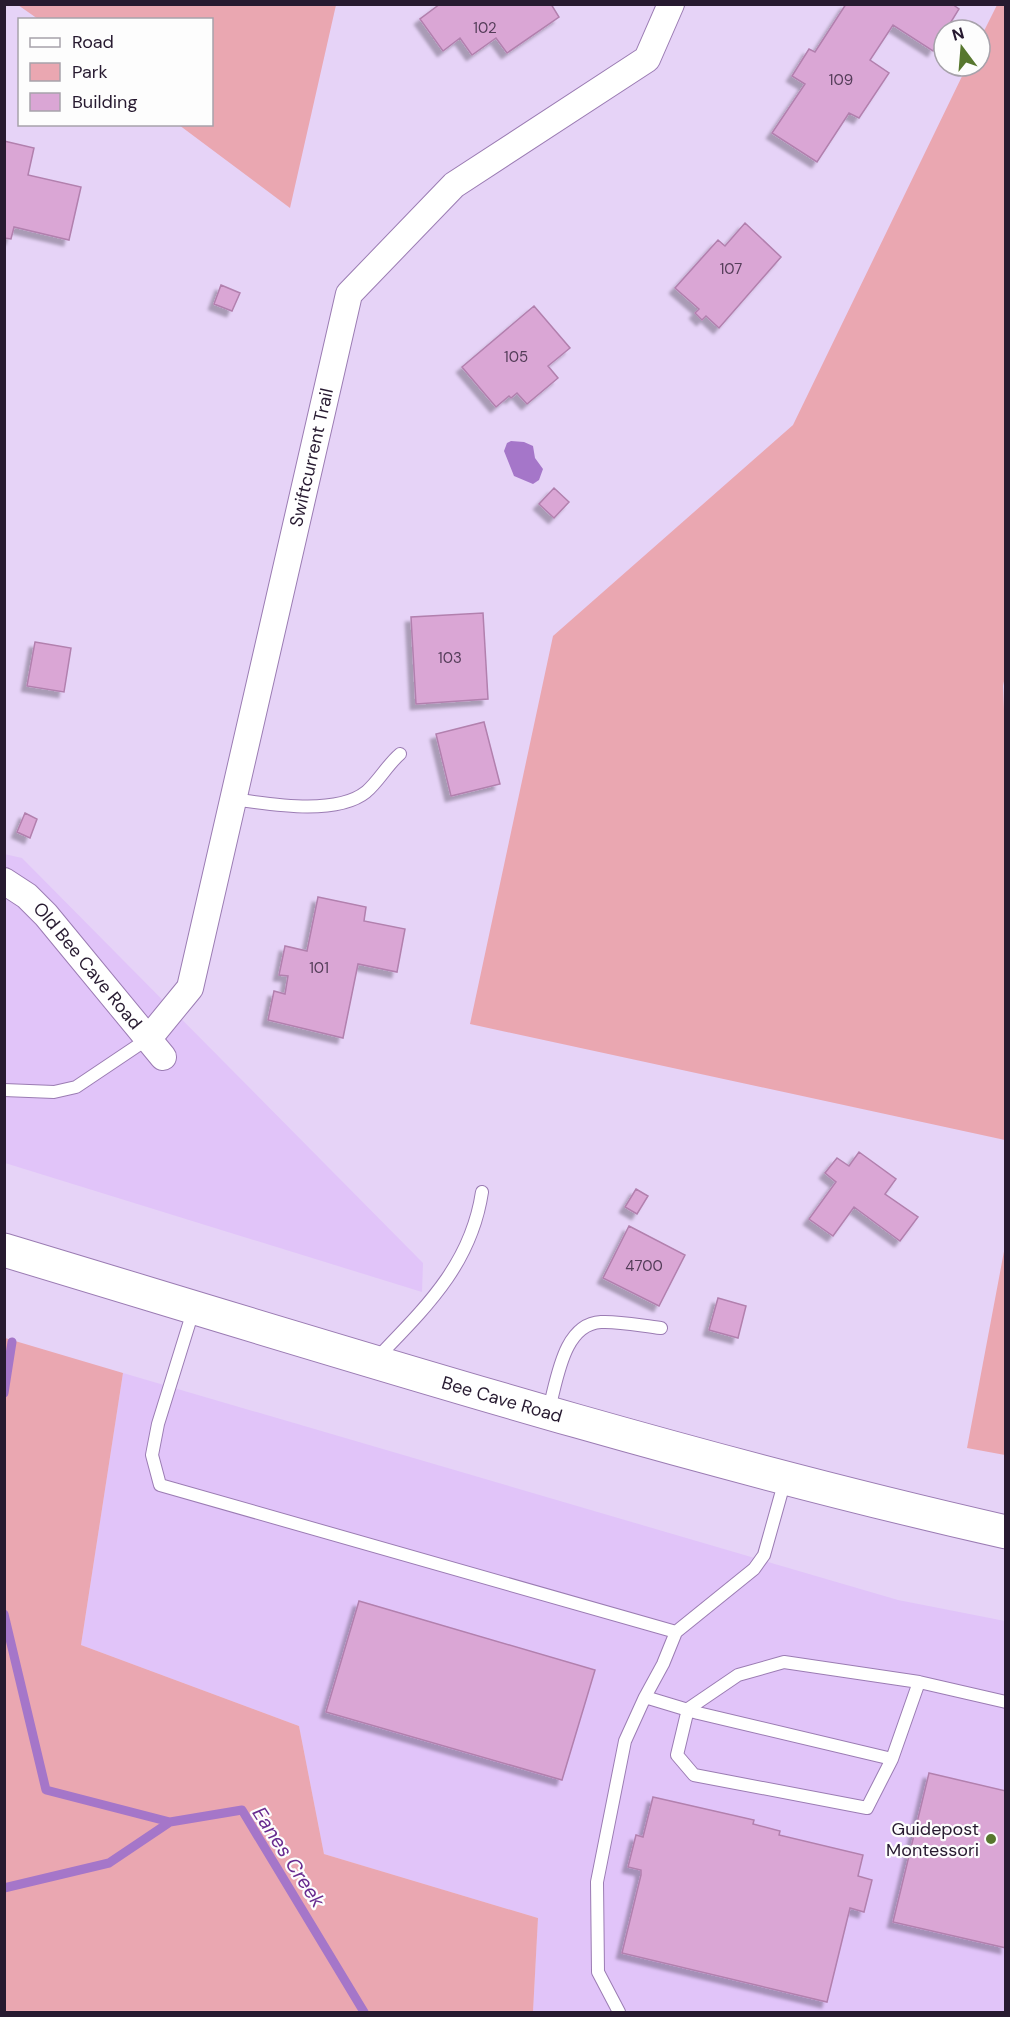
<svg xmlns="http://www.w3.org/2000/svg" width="1010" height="2017" viewBox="0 0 1010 2017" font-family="'DM Sans',sans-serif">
<defs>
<filter id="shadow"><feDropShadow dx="-5.5" dy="5.5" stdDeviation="1.5" flood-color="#0004"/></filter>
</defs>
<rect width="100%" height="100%" fill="#e6d3f7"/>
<path fill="#e1c4f9" d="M4,854L22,858L423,1263L422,1292L5,1163Z
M123,1373L898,1600L1005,1621V2012H533L538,1918L324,1854L299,1726L81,1645Z"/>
<path fill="#eaa7b1" d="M18,5H336L290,208L179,125L212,124V20L38,19Z
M997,5H1006V671L1003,686L1006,756L1005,1140L470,1024L553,636L793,425L967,66H980V39Z
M1005,1246V1455L967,1448Z
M5,1338L123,1373L81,1645L299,1726L324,1854L538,1918L533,2012H5Z"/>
<path fill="#a576c9" d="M511,441L524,442L533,446L535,458L543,469L539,480L533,484L514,476L504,451L507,443Z"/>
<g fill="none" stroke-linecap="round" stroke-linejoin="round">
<path stroke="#a576c9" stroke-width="9" d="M4,1393L12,1342
M4,1614L46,1790L170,1822
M4,1888L109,1863L170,1822L242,1810L364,2012"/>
</g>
<path fill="#daa6d5" stroke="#b280ae" stroke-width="1.5" filter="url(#shadow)" d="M440,4H551L559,17L507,53L496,38L472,55L460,38L443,51L420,19Z
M846,4H952L959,9L946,30H944L933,51L893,25L870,60L889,73L859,118L849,113L817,162L772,133L805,84L792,76L809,49L815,52Z
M4,141L34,148L28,175L81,187L69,240L14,227L11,239L4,238Z
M745,223L781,257L719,328L706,316L702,320L695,313L699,309L675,288L718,240L725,246Z
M221,285L240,293L232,311L214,304Z
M534,306L570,348L548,366L558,378L527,404L517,393L511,398L509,396L496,407L462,367Z
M554,488L569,502L554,518L539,504Z
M483,613L488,699L416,704L411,617Z
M35,642L71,648L64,692L27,686Z
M484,722L500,784L451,796L436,734Z
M25,813L37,819L30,838L17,832Z
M318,897L366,907L364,921L405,929L397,972L358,964L343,1038L268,1020L274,991L285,994L288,976L279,975L285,946L307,951Z
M859,1152L896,1179L885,1194L918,1217L900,1241L854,1207L833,1236L809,1219L836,1182L825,1173L837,1158L849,1166Z
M636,1189L648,1196L637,1214L625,1207Z
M629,1226L685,1255L659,1306L603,1278Z
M718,1298L746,1306L738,1338L709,1330Z
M359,1601L595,1670L562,1780L326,1712Z
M929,1773L1006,1791V1948L893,1922Z
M653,1797L754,1820L753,1824L780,1831L779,1835L863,1855L858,1876L872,1880L864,1912L850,1908L827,2002L622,1953L641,1875V1870L628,1867L636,1835L643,1837Z"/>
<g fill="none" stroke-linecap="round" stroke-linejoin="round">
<defs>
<path id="service" d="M233,799C269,804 336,816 366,792C379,781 387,765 400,754
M4,1090L54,1092L76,1087L149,1038
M194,1308L158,1424L152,1455L160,1485L676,1632
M376,1359C425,1308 471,1265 482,1192
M548,1412C557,1383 562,1324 601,1322C620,1321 642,1326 661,1328
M919,1682L1006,1702
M645,1697L698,1713L892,1759L919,1682L784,1662L738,1675L688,1709L677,1755L694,1775L867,1808L892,1759
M619,2012L598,1972L597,1882L625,1741L645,1697L663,1664L676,1632L754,1569L764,1555L785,1480"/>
<g id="minor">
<path id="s1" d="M4,881L27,896L46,915L163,1057"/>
<path id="s2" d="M149,1038L190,988L349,294L454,185L647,59L671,4"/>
</g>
<g id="primary">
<path id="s3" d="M4,1250C336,1350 667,1455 1006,1532"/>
</g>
</defs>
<use href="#service" stroke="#9b7cb3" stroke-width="14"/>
<use href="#minor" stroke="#9b7cb3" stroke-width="28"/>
<use href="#primary" stroke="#9b7cb3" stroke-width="35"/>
<use href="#service" stroke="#fff" stroke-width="12"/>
<use href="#minor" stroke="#fff" stroke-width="26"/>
<use href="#primary" stroke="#fff" stroke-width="33"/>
</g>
<circle fill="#57772e" stroke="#fdfdfd" stroke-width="2" cx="991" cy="1839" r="6"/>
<g text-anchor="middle" stroke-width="4.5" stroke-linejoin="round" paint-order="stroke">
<g font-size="15" fill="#543d59">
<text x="485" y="33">102</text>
<text x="841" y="85">109</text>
<text x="731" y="274">107</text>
<text x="516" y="362">105</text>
<text x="450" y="663">103</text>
<text x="319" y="973">101</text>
<text x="644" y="1271">4700</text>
</g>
<g font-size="18" fill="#271a30" stroke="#fdfdfd">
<text dy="6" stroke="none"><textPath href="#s2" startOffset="609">Swiftcurrent Trail</textPath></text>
<text dy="6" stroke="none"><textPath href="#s1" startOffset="120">Old Bee Cave Road</textPath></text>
<text dy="6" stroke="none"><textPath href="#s3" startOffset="520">Bee Cave Road</textPath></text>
</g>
<g font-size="18" fill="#271a30" stroke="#fdfdfd" text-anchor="end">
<text x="979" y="1835">Guidepost<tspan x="979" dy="21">Montessori</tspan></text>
</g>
<g font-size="20" font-style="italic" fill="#682b8f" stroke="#fdfdfd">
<text transform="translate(289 1857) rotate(57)" y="7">Eanes Creek</text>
</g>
</g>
<rect width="1010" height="2017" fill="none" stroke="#271a30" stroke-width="12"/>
<rect x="18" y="18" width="195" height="108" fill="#fdfdfd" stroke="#a7a2ab" stroke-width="1.5"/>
<rect x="30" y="38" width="30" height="9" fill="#ffffff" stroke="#a7a2ab" stroke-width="1.5"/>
<text x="72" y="48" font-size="18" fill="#271a30">Road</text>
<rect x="30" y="63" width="30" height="18" fill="#eaa7b1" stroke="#a7a2ab" stroke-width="1.5"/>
<text x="72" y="78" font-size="18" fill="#271a30">Park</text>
<rect x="30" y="93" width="30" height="18" fill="#daa6d5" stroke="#a7a2ab" stroke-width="1.5"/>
<text x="72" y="108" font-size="18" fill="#271a30">Building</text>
<g transform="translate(962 48) rotate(344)"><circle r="28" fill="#fdfdfd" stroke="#a7a2ab" stroke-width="1.5"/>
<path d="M0-4.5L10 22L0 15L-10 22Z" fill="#57772e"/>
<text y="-9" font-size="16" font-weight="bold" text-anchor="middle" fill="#271a30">N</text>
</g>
</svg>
